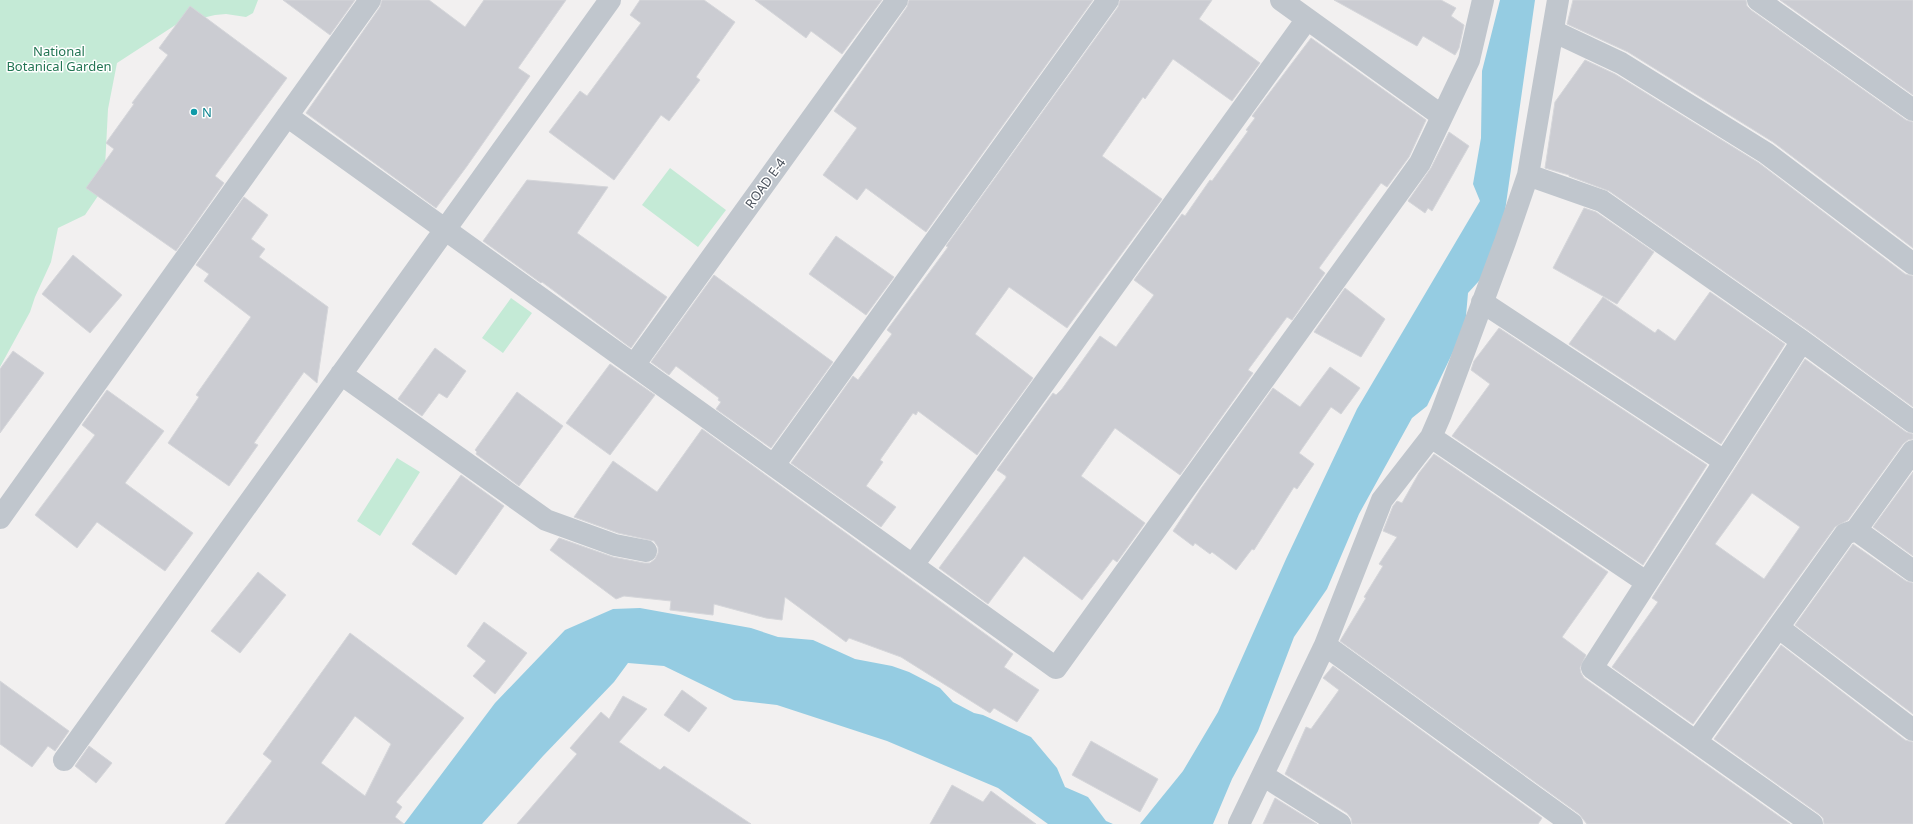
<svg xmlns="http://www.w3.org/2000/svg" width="1913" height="824" viewBox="0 0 1913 824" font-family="'Noto Sans',sans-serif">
<rect width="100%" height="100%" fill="#f2f0f0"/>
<path fill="#c4ead6" d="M0,0H258L253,13L246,17L226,14L215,15L177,24L117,63L108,109L104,187L85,215L58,228L51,262L35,297L30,312L0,367Z
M670,168L726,210L698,247L642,205Z
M511,298L532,313L503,353L482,338Z
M397,458L420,472L380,536L357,521Z"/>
<path fill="#95cce2" d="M1500,0H1535L1505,211L1489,270L1468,293L1465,327L1427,406L1412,418L1359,514L1327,589L1294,637L1258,731L1232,779L1213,824H1140L1183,771L1218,712L1286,559L1357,409L1480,201L1473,184L1481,138L1482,71Z
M640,608L751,628L778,637L813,640L855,659L892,666L909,672L940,688L953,702L974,713L983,715L1031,737L1057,768L1065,787L1088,797L1106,821L1113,824H1048L998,788L887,741L777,705L734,700L664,666L628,663L614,682L543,756L482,824H404L495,703L565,630L613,609Z"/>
<path fill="#cbccd2" stroke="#d5d6da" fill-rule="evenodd" d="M283,0H355L330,35Z
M382,0H429L465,27L484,0H566L518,68L530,76L467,166L436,208L306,113L380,7Z
M640,0H704L735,22L696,77L700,80L669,121L661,115L614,180L549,132L580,91L587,96L641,23L630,15Z
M755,0H882L842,54L811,31L806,38Z
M909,0H1093L926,232L866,188L857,200L823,175L857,128L834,111L907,7Z
M1120,0H1212L1199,19L1260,63L1232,101L1173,59L1145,99L1143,97L1102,156L1162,199L1067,328L1009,287L975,334L1033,378L977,455L918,411L916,415L913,413L880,460L883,462L866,486L896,507L881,527L791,463L853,376L858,380L892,334L887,330L948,247L946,246L1118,7Z
M1334,0H1441L1456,8L1451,16L1464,25L1459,48L1455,55L1423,36L1417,46Z
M1573,0H1746L1747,6L1751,10L1906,120L1913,122V248L1773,142L1628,52L1567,24Z
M1780,0H1913V95Z
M190,6L287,78L215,176L224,183L176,251L86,188L114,149L106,143L134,104L132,103L168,55L159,48Z
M1311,38L1426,120L1409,157L1387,187L1381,183L1319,268L1325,273L1292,320L1287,317L1248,370L1253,373L1180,475L1115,428L1081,476L1145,523L1117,562L1113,559L1082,600L1024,556L988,604L939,568L1006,478V476L997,470L1053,393L1056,395L1062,389L1100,336L1116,347L1154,295L1134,280L1182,214L1185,216L1210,180L1212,181L1248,131L1246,130L1255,118L1252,116Z
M1585,60L1615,74L1759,163L1905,274L1913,276V407L1809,331L1609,191L1569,176V175L1545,168L1555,102Z
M1449,132L1469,146L1432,211L1428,208L1425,213L1408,201L1431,168Z
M527,180L608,187L577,233L667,297L631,348L542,282L541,283L483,241Z
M244,197L268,215L251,239L265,249L259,257L328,307L317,383L304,372L254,443L258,445L229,486L168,443L199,397L196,395L251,317L204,281L209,274L196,265Z
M1584,208L1596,212L1654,252L1617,304L1553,268Z
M836,236L894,277L866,315L809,274Z
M73,255L122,295L90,333L42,294Z
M714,275L833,362L771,448L716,409L721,402L718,400L719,398L676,366L669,375L651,362Z
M1345,288L1385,319L1361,357L1314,332Z
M1710,292L1785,344L1721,444L1569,344L1603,297L1655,333L1658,329L1675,341Z
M1499,328L1707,465L1643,565L1452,436L1490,384L1471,370L1474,361Z
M435,348L466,371L447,398L439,393L422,416L398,399Z
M13,351L44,373L0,433V369Z
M1805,359L1906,432L1913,434V439L1908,440L1903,444L1848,520L1835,527L1693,724L1612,667L1658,602L1652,598ZM1752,493L1800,527L1764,579L1715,544Z
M610,364L655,395L610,455L566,423Z
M1330,367L1360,388L1341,414L1331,407L1299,453L1314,464L1297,489L1294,487L1254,550L1252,549L1236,570L1212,552L1210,554L1195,543L1193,546L1173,531L1200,490L1273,388L1300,407Z
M107,390L164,431L125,483L193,533L165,571L97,522L77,548L35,515L95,435L82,425Z
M517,392L563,426L519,486L476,454L477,452L475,450Z
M702,429L1013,654L1004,667L1039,690L1017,722L994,708L990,713L901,657L849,638L846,642L785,597L782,620L766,618L714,604L713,615L670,610L671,601L624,596L616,599L550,550L559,538L613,557L644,563H650L655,559L658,553V547L654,541L618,533L574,517L613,461L657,492Z
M1434,454L1608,572L1562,637L1586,655L1580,668L1581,673L1584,678L1790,824H1587L1579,814L1340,641L1366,598L1364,597L1383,566L1379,564L1397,537L1383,531L1393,506L1397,501L1402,503L1419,473Z
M1913,472V556L1873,527Z
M461,475L504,506L456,575L412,544Z
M1853,544L1906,581L1913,583V714L1795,625Z
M258,572L286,595L240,653L211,631Z
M484,622L527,653L495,694L473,676L486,661L467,646Z
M350,633L464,718L396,802L402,807L395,817L404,824H225L272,761L263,754ZM355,716L391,744L365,796L321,763Z
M1781,645L1905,740L1913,742V824H1824L1823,818L1819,814L1714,739Z
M1333,666L1542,818L1538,824H1352L1351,818L1347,813L1285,774L1306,727L1311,729L1339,690L1323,678Z
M0,681L69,731L55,751L48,746L32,767L0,744Z
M682,690L707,708L689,732L664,715Z
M623,696L647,709L619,742L660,770L664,766L751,824H517L577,754L570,748L601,712L609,719Z
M1091,741L1158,779L1140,812L1072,775Z
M89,746L112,763L96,783L75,766Z
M952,785L983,802L991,791L1036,824H930Z
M1275,798L1317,824H1263Z"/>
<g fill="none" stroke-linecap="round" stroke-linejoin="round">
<path stroke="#c0c6cd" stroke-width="22" d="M1281,0L1442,116
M1758,0L1913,110
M1553,31L1621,63L1766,153L1913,264
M287,116L1056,668L1420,163L1469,60L1483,0
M1528,175L1602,201L1802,341L1913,422
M1482,302L1724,461
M1802,341L1592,668L1812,824
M634,365L897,0
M341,374L546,520L615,545L646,551
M1431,437L1646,582
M774,465L1108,0
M0,518L370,0
M1856,530L1913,571
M913,565L1307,19
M1779,628L1913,730
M1325,645L1572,824
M1696,742L1845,534L1856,530L1913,451
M64,760L610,0
M1262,778L1272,781L1340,824
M1239,824L1325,645L1382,500L1431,437L1441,414L1505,242L1528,175L1558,0"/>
</g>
<circle fill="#0f9aa8" stroke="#fff" stroke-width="1.5" cx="194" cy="112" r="4"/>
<g text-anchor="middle" stroke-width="3" stroke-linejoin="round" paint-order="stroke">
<g font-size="13" fill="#227553" stroke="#fff">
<text x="59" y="56">National<tspan x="59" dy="15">Botanical Garden</tspan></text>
</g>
<g font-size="13" fill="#0d838f" stroke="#fff" text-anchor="start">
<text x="202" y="117">N</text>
</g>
<g font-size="13" fill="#4a515b" stroke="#fff">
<text transform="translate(765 183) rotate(-54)" y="5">ROAD E-4</text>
</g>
</g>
</svg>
